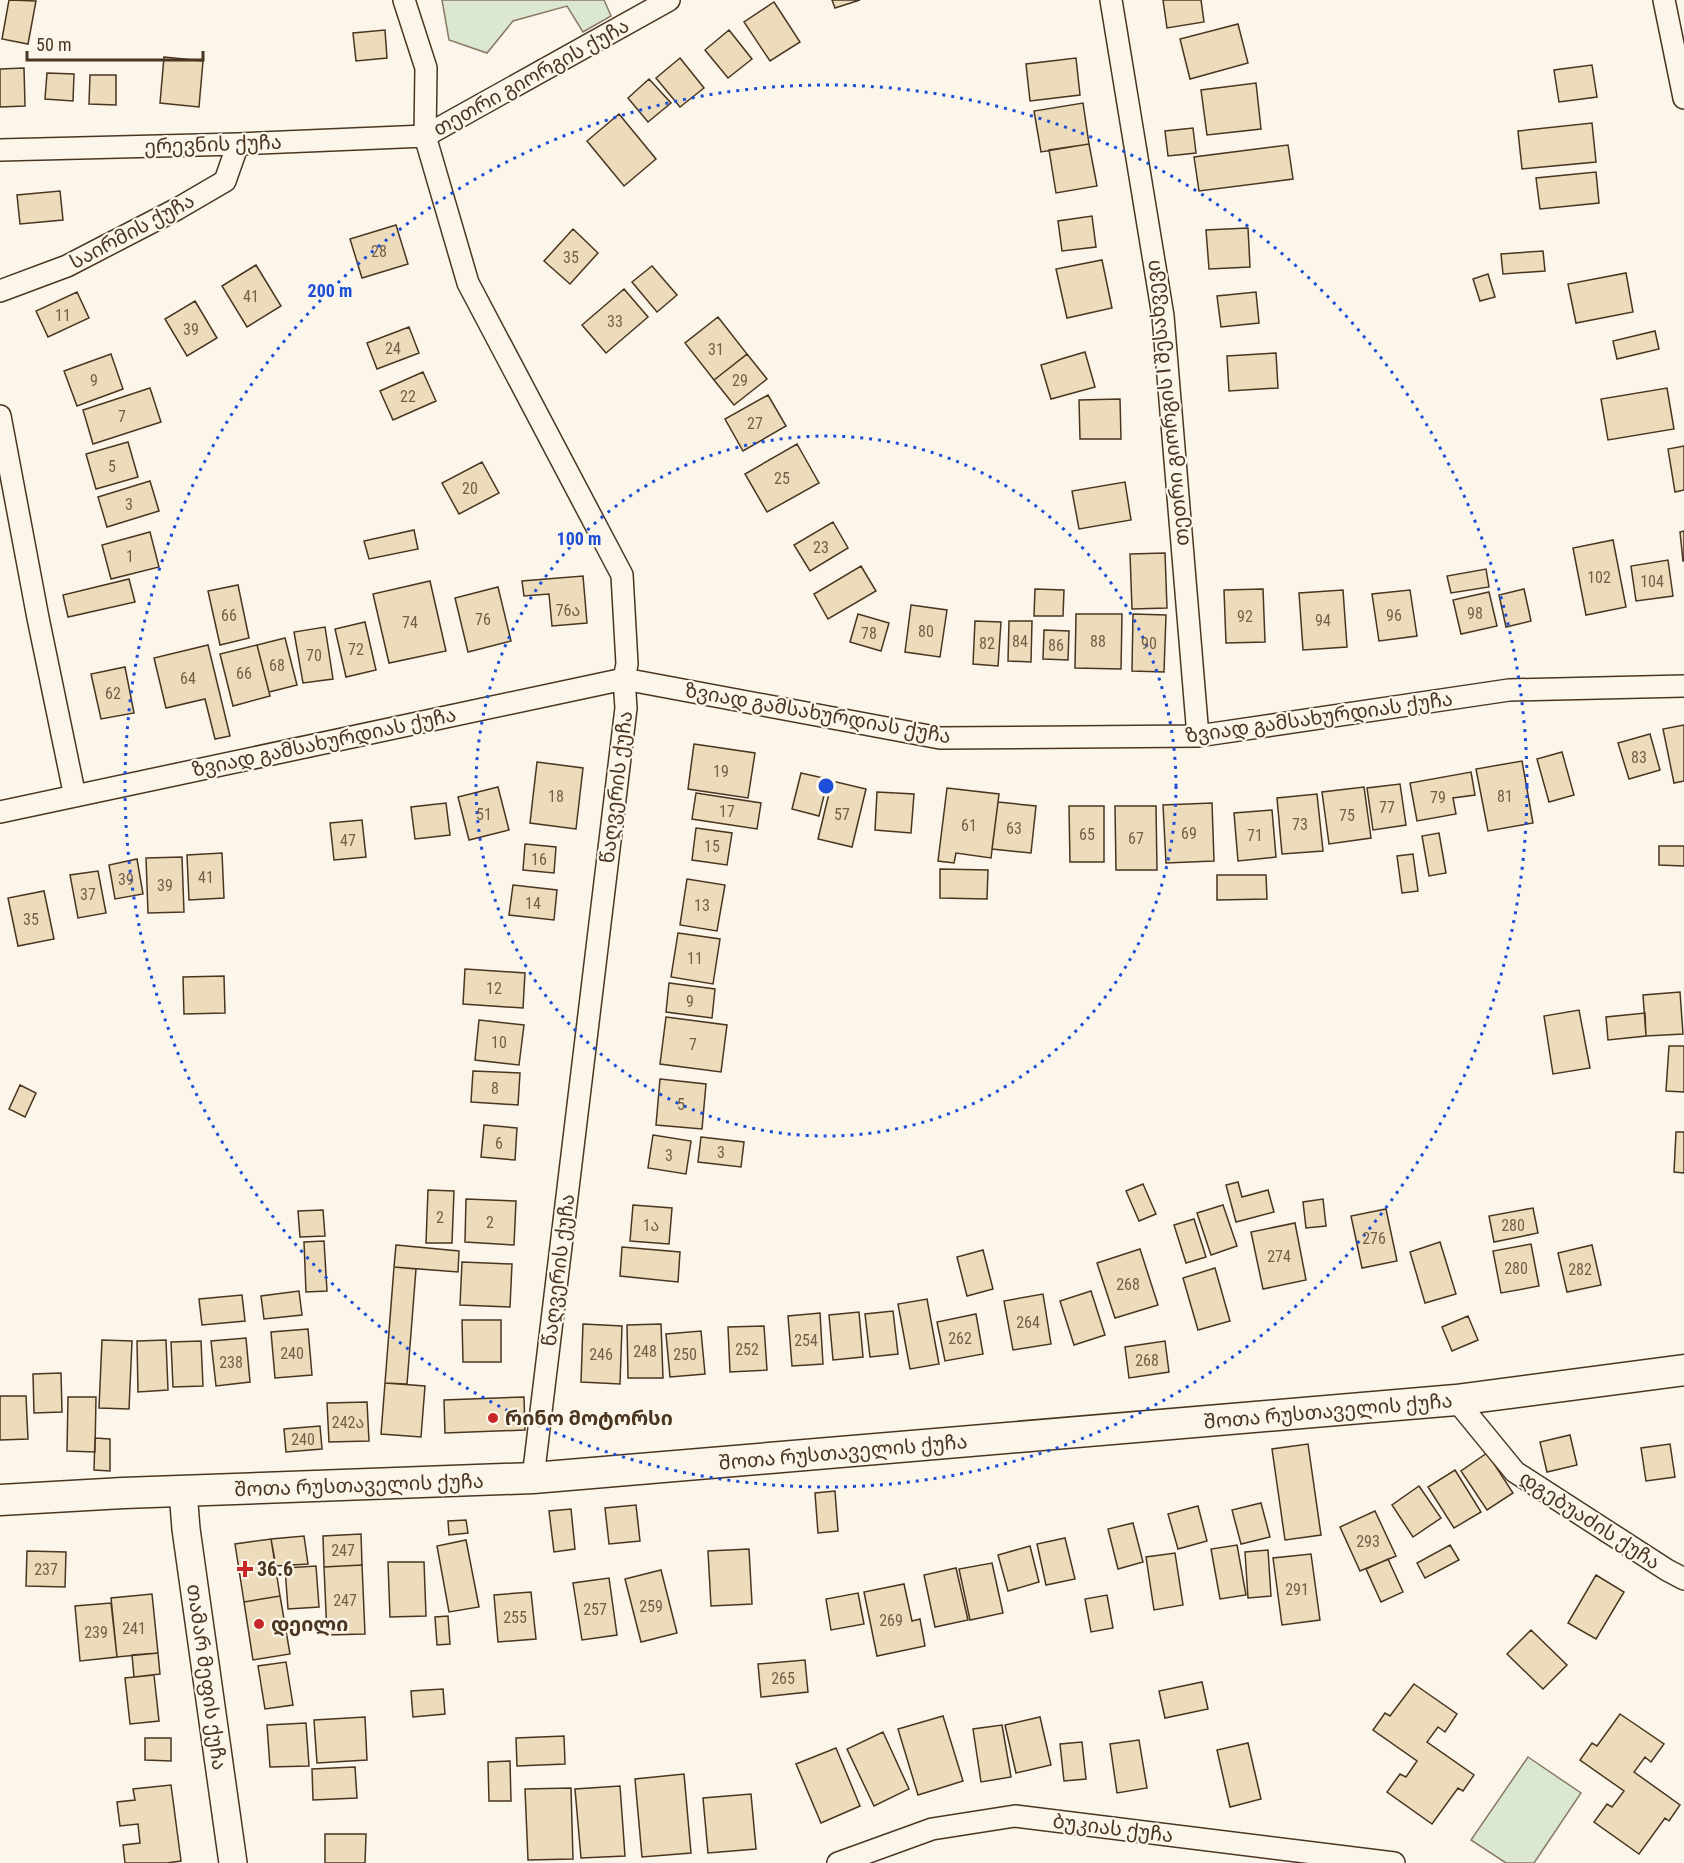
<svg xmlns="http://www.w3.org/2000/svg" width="1684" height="1863" viewBox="0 0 1684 1863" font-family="'Roboto Condensed','Noto Sans Georgian',sans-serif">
<rect width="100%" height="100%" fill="#fbf6e9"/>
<path fill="#dce7d0" stroke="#887966" stroke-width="1.5" d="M442,0H604L611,16L583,32L567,6L513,21L487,53L449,40Z
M1528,1757L1581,1793L1534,1863H1506L1471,1840Z"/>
<path fill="#ecdcbc" stroke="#4a3520" stroke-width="1.5" d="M9,0L36,1L28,44L2,39Z
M832,0H860L835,8Z
M1163,0H1201L1204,22L1167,28Z
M774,2L800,42L770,61L744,22Z
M1238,24L1248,63L1190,79L1180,39Z
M385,30L387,58L356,61L353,33Z
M729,30L752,59L728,78L705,50Z
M164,57L203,61L199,107L160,103Z
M680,58L704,88L680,107L656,78Z
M1076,58L1080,95L1030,101L1026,64Z
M1592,65L1597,97L1559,102L1554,70Z
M24,68L25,106L0,107V69Z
M47,73L74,74L73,101L45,99Z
M90,75H116V105L89,104Z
M649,79L671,103L648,122L628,98Z
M1256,83L1261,129L1207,135L1201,90Z
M1083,103L1089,144L1041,152L1034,111Z
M619,114L656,159L624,186L587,141Z
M1592,123L1596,162L1522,169L1518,131Z
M1193,128L1196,153L1168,156L1165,131Z
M1089,144L1097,186L1056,193L1049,150Z
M1288,145L1293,179L1199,191L1194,157Z
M1596,172L1599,203L1540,209L1536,178Z
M60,191L63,220L20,224L17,195Z
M1092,216L1096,247L1062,251L1058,221Z
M396,225L408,264L362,278L350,239Z
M1248,228L1250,267L1209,269L1206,230Z
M573,229L598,253L570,284L544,261Z
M1543,251L1545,271L1503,274L1501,254Z
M1102,260L1112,308L1067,318L1056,269Z
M256,265L281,306L247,327L222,286Z
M652,266L677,295L657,312L632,282Z
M1626,273L1633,312L1576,323L1568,284Z
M1488,274L1495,297L1480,301L1473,279Z
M624,289L648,317L606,353L582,325Z
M77,292L89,318L48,337L36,311Z
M1256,292L1259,323L1221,327L1217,296Z
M195,301L217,338L187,356L165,319Z
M718,317L747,354L714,380L685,343Z
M409,327L419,353L377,369L367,343Z
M1655,331L1659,349L1617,359L1613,341Z
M1085,352L1095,387L1051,399L1041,365Z
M1276,353L1278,388L1229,391L1227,356Z
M111,354L123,389L77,406L64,371Z
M747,354L767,379L734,405L714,380Z
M423,372L436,401L393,420L380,391Z
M150,388L161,422L93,444L83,410Z
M1667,388L1674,429L1608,440L1601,399Z
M768,395L786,426L743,451L725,419Z
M1120,399L1121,439H1080L1079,400Z
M128,442L138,477L96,489L86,454Z
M797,444L819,483L767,512L745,474Z
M1684,446V490L1675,492L1668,449Z
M482,462L499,493L459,514L442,483Z
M150,481L159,511L107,527L98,497Z
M1125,482L1131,520L1079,529L1072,491Z
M833,522L848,548L810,571L794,545Z
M414,530L418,549L369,559L364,541Z
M1684,531V561H1683L1680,532Z
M150,532L159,567L111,579L102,545Z
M1613,540L1626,607L1586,615L1573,548Z
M1165,553L1167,608L1132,609L1130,554Z
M1668,560L1673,596L1636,601L1631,566Z
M861,566L876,591L828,619L814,594Z
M1486,569L1489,587L1451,593L1447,576Z
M583,576L587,623L552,626L549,594L524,596L522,581Z
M129,579L135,602L68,617L63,595Z
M430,581L446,651L389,663L373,594Z
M238,585L249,638L220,645L208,591Z
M498,587L511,641L468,652L455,598Z
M1035,589L1064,590L1063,616H1034Z
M1263,589L1265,642L1226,643L1224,590Z
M1524,589L1531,621L1506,627L1499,595Z
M1343,590L1347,647L1303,650L1299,593Z
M1410,590L1417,636L1379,641L1372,594Z
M1489,592L1497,626L1461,634L1453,600Z
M911,605L947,610L940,657L905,652Z
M858,614L889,623L881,651L850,642Z
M1076,614H1122L1121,669L1075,668Z
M1133,614L1166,615L1164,672L1132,671Z
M975,621L1001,622L998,666L973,664Z
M1009,621H1032L1031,662L1008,661Z
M365,622L376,670L346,677L335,629Z
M325,627L333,679L303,683L294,632Z
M1044,630L1069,631L1068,660L1043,659Z
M285,638L297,685L269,692L257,645Z
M208,645L230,736L215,739L205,699L166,708L154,658Z
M257,645L270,696L233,706L220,654Z
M125,667L134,713L101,719L91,674Z
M1684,725V781L1674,783L1663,729Z
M1650,734L1660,770L1629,779L1618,743Z
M694,744L755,753L748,798L688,789Z
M1562,752L1574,795L1549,802L1537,759Z
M1522,761L1533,823L1488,831L1476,769Z
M537,762L583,768L576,829L530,823Z
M1471,772L1475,795L1453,798L1456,814L1417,821L1410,783Z
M801,773L828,779L819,816L792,809Z
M832,781L866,789L852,847L818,839Z
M1400,784L1406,825L1373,830L1367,788Z
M498,787L509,830L469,840L458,797Z
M1364,787L1371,838L1329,844L1322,792Z
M947,788L999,794L991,858L956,853L954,863L938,861Z
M877,792L914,794L911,833L875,830Z
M696,793L761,803L757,829L692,819Z
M1317,794L1323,851L1282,854L1277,798Z
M998,802L1036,806L1031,853L992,849Z
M446,803L450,835L415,839L411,807Z
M1212,803L1214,861L1166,863L1163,805Z
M1069,806H1104V862H1070Z
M1115,806H1156L1157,870H1116Z
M1272,810L1276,857L1238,861L1234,813Z
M362,820L366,857L334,860L330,823Z
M696,828L732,833L727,865L692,860Z
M1439,833L1446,873L1429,876L1422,836Z
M525,844L556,847L554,873L523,870Z
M1659,846H1684V866L1659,865Z
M222,853L224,898L189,900L187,855Z
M1413,854L1418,891L1402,893L1397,856Z
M182,857L184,912L148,913L146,858Z
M137,859L143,894L115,899L109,865Z
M940,869L988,870L987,899L940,898Z
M98,871L106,913L78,918L70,875Z
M1217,875H1266L1267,899L1217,900Z
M687,879L725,885L717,931L680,925Z
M513,885L557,890L554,920L509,915Z
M44,891L54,939L18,946L8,898Z
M678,933L720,939L713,984L671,977Z
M465,969L525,973L523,1008L463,1004Z
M224,976L225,1013L184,1014L183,977Z
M669,983L715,989L712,1018L666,1012Z
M1680,992L1683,1034L1646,1036L1643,995Z
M1579,1010L1590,1068L1553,1074L1544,1016Z
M1645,1013L1646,1036L1608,1040L1606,1017Z
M666,1017L727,1025L721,1072L660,1064Z
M479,1020L524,1025L519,1065L475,1060Z
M1669,1046H1684V1092L1666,1091Z
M473,1071L520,1073L518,1105L471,1102Z
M660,1079L706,1084L702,1129L656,1125Z
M20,1085L36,1093L25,1117L9,1109Z
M484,1125L517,1128L515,1160L481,1157Z
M1676,1132H1684V1173L1674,1172Z
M653,1135L691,1141L686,1174L648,1168Z
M701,1137L744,1142L741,1167L698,1162Z
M1238,1182L1242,1197L1268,1190L1274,1212L1236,1222L1226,1185Z
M1143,1184L1156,1214L1139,1221L1126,1191Z
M428,1190L454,1191L452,1243H426Z
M466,1199L516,1201L514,1245L465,1242Z
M1323,1199L1326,1226L1306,1228L1303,1202Z
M633,1205L672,1208L669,1244L630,1241Z
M1223,1205L1237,1246L1211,1255L1197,1213Z
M1533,1208L1538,1233L1494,1242L1489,1216Z
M1386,1209L1397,1261L1362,1268L1351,1216Z
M323,1210L325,1236L300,1237L298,1211Z
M1194,1219L1206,1257L1186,1263L1174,1225Z
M1295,1223L1306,1280L1263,1289L1251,1232Z
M324,1241L327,1291L306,1292L304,1242Z
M1440,1242L1456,1294L1425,1303L1410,1252Z
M1531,1244L1539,1286L1501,1293L1493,1251Z
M396,1245L459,1251L458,1272L394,1267Z
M1592,1245L1601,1285L1567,1292L1558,1253Z
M622,1247L680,1252L678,1282L620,1276Z
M1140,1249L1158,1305L1115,1318L1097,1263Z
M983,1250L993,1289L967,1296L957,1257Z
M462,1262L512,1264L510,1307L460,1305Z
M394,1267L416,1269L407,1384L385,1383Z
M1215,1268L1230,1321L1198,1330L1183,1278Z
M299,1291L302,1315L264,1319L261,1296Z
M1091,1291L1105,1335L1074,1345L1060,1301Z
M1043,1294L1051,1344L1013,1350L1004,1301Z
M242,1295L245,1321L202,1325L199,1299Z
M927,1299L939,1364L910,1369L898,1304Z
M893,1311L898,1354L870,1357L865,1314Z
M859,1312L863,1357L833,1360L829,1315Z
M820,1313L823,1364L792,1366L788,1316Z
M976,1314L983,1354L945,1361L937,1322Z
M1468,1316L1478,1340L1452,1351L1442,1327Z
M462,1320H501V1362H463Z
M583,1324L622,1326L620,1384L581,1382Z
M661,1324L663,1378H628L627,1325Z
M764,1326L767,1370L730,1372L728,1327Z
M308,1329L312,1375L275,1378L271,1332Z
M701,1331L705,1374L670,1377L666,1334Z
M246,1338L250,1382L216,1386L211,1341Z
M102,1340L132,1341L129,1409L99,1408Z
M166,1340L168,1390L138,1392L137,1341Z
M201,1341L203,1386L173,1387L171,1342Z
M1165,1341L1169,1372L1129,1378L1125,1347Z
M61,1373L62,1412L34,1413L33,1374Z
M385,1383L425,1386L421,1437L381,1434Z
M0,1396H26L28,1439L0,1440Z
M68,1397H96L95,1452L67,1451Z
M524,1397L525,1430L445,1433L444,1400Z
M367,1402L369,1441L329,1442L327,1403Z
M320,1426L322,1449L286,1452L284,1429Z
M1570,1435L1577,1465L1547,1472L1540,1442Z
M95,1438L110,1439V1471L94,1470Z
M1308,1444L1321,1535L1285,1540L1272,1449Z
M1670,1444L1675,1477L1646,1481L1641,1448Z
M1487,1453L1513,1493L1487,1510L1461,1471Z
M1455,1470L1481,1512L1454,1528L1428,1487Z
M1419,1486L1441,1518L1413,1537L1392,1505Z
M835,1491L838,1531L818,1533L815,1493Z
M1261,1503L1270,1537L1241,1544L1232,1510Z
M636,1505L640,1541L609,1544L605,1508Z
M1198,1506L1207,1541L1178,1549L1168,1514Z
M571,1509L575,1549L554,1552L549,1511Z
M1375,1511L1396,1556L1360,1571L1340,1527Z
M466,1520L468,1533L449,1535L448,1521Z
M1133,1523L1143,1562L1118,1569L1108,1529Z
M361,1534L362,1565L324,1567L323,1536Z
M304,1536L308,1564L276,1566L271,1539Z
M1065,1538L1075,1579L1046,1585L1037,1544Z
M271,1539L280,1596L244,1602L235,1544Z
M466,1540L479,1607L449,1612L437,1546Z
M1237,1545L1246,1595L1220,1599L1211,1549Z
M1450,1545L1459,1560L1425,1578L1417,1563Z
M1030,1546L1039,1582L1008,1591L998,1555Z
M749,1549L752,1604L711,1606L708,1551Z
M1268,1550L1271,1596L1248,1598L1245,1552Z
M27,1551L66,1552L65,1587L26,1586Z
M1175,1553L1183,1605L1154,1610L1146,1557Z
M1311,1554L1320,1620L1282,1625L1273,1558Z
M1388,1559L1403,1592L1381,1602L1366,1569Z
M388,1562H424L426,1616L390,1617Z
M992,1563L1003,1613L970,1620L959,1569Z
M362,1565L365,1634L327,1635L324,1567Z
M316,1566L319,1607L288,1609L285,1568Z
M956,1568L968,1620L935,1627L924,1575Z
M661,1570L677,1633L641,1642L625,1579Z
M1596,1575L1624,1592L1596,1639L1568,1623Z
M609,1578L617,1635L582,1640L573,1583Z
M904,1584L912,1621L920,1619L925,1646L877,1656L864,1592Z
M531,1592L536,1639L498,1642L494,1595Z
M858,1593L864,1624L831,1630L826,1599Z
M152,1594L158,1653L117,1657L111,1598Z
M1107,1595L1113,1628L1091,1632L1085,1599Z
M280,1596L290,1654L253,1660L244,1602Z
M111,1603L117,1657L80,1661L75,1606Z
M448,1616L450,1644L437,1645L435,1617Z
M1531,1630L1567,1665L1543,1689L1507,1654Z
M158,1653L160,1674L134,1677L132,1655Z
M805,1660L808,1692L761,1697L758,1664Z
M286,1662L293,1705L265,1709L258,1666Z
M154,1675L159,1721L130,1724L125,1678Z
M1202,1682L1208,1709L1165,1718L1159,1691Z
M1414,1684L1457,1714L1445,1732L1438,1727L1427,1742L1474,1775L1463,1791L1458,1788L1432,1824L1387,1792L1400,1774L1406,1777L1417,1761L1373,1730L1385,1713L1390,1716Z
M443,1689L445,1714L413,1717L411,1691Z
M1620,1714L1664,1744L1651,1762L1645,1757L1634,1772L1680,1805L1669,1821L1665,1818L1639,1854L1594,1822L1607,1804L1612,1807L1624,1791L1580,1760L1592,1743L1597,1746Z
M943,1716L963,1781L918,1795L898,1729Z
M365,1717L367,1760L317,1763L314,1720Z
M1040,1717L1051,1765L1016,1773L1005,1725Z
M306,1723L309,1766L270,1767L267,1725Z
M1002,1725L1011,1777L981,1782L973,1729Z
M883,1732L909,1789L874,1806L847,1749Z
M564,1736L565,1764L517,1766L516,1738Z
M145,1738H171V1761L145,1760Z
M1139,1740L1147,1788L1117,1793L1110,1744Z
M1082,1742L1086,1779L1064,1781L1060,1744Z
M1248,1743L1261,1799L1230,1807L1217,1750Z
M836,1748L860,1806L821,1823L796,1764Z
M510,1761L511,1801H489L488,1762Z
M355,1767L357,1798L313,1800L312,1769Z
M684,1774L691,1853L642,1857L635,1779Z
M171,1785L181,1861L167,1863H125L123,1845L140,1843L138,1824L120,1826L117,1802L135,1800L133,1789Z
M620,1786L625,1856L581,1858L575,1789Z
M571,1788L573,1859L528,1860L525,1789Z
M751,1794L756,1849L708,1853L703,1798Z
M325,1834H366L365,1863H325Z"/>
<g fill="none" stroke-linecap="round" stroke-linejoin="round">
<defs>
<path id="minor" d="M404,0L426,68L425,136L468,283L622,575L627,664L624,679L626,708L533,1478
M1111,0L1163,316L1198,736
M1664,0L1684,98
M0,150L238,144L425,136L669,0
M0,291L67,266L177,209L225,181L238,144
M0,416L38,618L73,787L72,796
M0,812L624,679L940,738L1198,736L1509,690L1684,686
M1456,1400L1515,1472L1667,1570L1684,1579
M838,1863L932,1829L1015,1816L1394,1863"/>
<path id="tertiary" d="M183,1491L186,1529L233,1863"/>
<path id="secondary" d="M0,1500L123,1493L533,1478L1456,1400L1684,1370"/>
</defs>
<use href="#minor" stroke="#4a3520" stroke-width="24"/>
<use href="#tertiary" stroke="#4a3520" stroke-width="30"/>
<use href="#secondary" stroke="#4a3520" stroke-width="33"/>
<use href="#minor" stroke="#fbf6e9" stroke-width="21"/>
<use href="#tertiary" stroke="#fbf6e9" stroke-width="27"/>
<use href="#secondary" stroke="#fbf6e9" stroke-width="30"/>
</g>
<g fill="none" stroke="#1d4ed8" stroke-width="3" stroke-dasharray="3 6">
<circle cx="826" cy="786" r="350"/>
<circle cx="826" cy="786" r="701"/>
</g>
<g fill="#c62828" stroke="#fbf6e9" stroke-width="2">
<circle cx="493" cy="1418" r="6"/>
<path d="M242 1560h6v6h6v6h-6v6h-6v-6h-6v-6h6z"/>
<circle cx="259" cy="1624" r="6"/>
</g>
<g text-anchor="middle" stroke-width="4.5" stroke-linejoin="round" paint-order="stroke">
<g font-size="16" fill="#725f47">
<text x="379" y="257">28</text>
<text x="571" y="263">35</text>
<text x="251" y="302">41</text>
<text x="63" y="321">11</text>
<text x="615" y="327">33</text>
<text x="191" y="335">39</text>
<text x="393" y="354">24</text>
<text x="716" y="355">31</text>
<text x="94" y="386">9</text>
<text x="740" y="386">29</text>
<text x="408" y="402">22</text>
<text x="122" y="422">7</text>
<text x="755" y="429">27</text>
<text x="112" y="472">5</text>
<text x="782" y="484">25</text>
<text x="470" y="494">20</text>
<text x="129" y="510">3</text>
<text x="821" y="553">23</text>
<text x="130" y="562">1</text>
<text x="1599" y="583">102</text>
<text x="1652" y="587">104</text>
<text x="568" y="616">76ა</text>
<text x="1475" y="619">98</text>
<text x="229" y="621">66</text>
<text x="1394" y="621">96</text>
<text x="1245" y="622">92</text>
<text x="483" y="625">76</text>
<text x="1323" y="626">94</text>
<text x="410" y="628">74</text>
<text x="926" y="637">80</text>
<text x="869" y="639">78</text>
<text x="1020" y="647">84</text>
<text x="1098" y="647">88</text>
<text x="987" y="649">82</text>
<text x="1149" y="649">90</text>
<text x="1056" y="651">86</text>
<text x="356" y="655">72</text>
<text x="314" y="661">70</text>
<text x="277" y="671">68</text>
<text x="244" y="679">66</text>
<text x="188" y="684">64</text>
<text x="113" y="699">62</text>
<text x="1639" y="763">83</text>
<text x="721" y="777">19</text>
<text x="556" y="802">18</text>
<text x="1505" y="802">81</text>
<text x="1438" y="803">79</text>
<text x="1387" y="813">77</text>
<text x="727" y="817">17</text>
<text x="484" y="820">51</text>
<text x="842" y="820">57</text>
<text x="1347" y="821">75</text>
<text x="1300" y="830">73</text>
<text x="969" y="831">61</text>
<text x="1014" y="834">63</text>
<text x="1189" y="839">69</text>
<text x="1087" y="840">65</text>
<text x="1255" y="841">71</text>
<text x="1136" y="844">67</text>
<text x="348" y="846">47</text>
<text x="712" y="852">15</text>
<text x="539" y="865">16</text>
<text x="206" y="883">41</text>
<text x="126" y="885">39</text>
<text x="165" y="891">39</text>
<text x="88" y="900">37</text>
<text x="533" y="909">14</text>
<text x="702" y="911">13</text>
<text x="31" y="925">35</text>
<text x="695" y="964">11</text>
<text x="494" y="994">12</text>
<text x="690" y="1007">9</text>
<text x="499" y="1048">10</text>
<text x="693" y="1050">7</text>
<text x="495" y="1094">8</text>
<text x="681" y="1110">5</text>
<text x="499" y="1149">6</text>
<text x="721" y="1158">3</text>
<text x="669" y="1161">3</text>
<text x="440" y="1223">2</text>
<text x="490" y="1228">2</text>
<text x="651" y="1231">1ა</text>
<text x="1513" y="1231">280</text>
<text x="1374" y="1244">276</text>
<text x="1279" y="1262">274</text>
<text x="1516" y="1274">280</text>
<text x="1580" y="1275">282</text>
<text x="1128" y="1290">268</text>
<text x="1028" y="1328">264</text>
<text x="960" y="1344">262</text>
<text x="806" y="1346">254</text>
<text x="747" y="1355">252</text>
<text x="645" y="1357">248</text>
<text x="292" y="1359">240</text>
<text x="601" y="1360">246</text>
<text x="685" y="1360">250</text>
<text x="1147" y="1366">268</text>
<text x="231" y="1368">238</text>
<text x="348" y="1428">242ა</text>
<text x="303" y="1445">240</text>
<text x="1368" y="1547">293</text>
<text x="343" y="1556">247</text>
<text x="46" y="1575">237</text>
<text x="1297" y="1595">291</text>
<text x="345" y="1606">247</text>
<text x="651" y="1612">259</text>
<text x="595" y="1615">257</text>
<text x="515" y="1623">255</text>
<text x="891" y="1626">269</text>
<text x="134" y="1634">241</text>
<text x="96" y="1638">239</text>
<text x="783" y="1684">265</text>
</g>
<g font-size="20" fill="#4a3520" stroke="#fbf6e9">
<text transform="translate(531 77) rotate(-29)" y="7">თეთრი გიორგის ქუჩა</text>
<text transform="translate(213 144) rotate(-2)" y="7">ერევნის ქუჩა</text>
<text transform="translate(132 231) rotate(-28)" y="7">საირმის ქუჩა</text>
<text transform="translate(1167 403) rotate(-96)" y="7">თეთრი გიორგის I შესახვევი</text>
<text transform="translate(818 713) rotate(10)" y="7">ზვიად გამსახურდიას ქუჩა</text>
<text transform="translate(1319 717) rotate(-8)" y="7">ზვიად გამსახურდიას ქუჩა</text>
<text transform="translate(324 742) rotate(-12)" y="7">ზვიად გამსახურდიას ქუჩა</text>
<text transform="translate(616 787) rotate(-83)" y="7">წაღვერის ქუჩა</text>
<text transform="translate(558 1270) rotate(-83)" y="7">წაღვერის ქუჩა</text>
<text transform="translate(1328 1411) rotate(-5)" y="7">შოთა რუსთაველის ქუჩა</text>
<text transform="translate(843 1452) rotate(-5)" y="7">შოთა რუსთაველის ქუჩა</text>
<text transform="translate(359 1485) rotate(-2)" y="7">შოთა რუსთაველის ქუჩა</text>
<text transform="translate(1590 1520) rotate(33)" y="7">დგებუაძის ქუჩა</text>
<text transform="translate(207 1677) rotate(82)" y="7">თამარ მეფის ქუჩა</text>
<text transform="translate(1113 1828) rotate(7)" y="7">ბუკიას ქუჩა</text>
</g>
<g font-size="20" font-weight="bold" fill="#4a3520" stroke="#fbf6e9" text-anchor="start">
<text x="505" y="1425">რინო მოტორსი</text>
<text x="257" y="1576">36.6</text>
<text x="271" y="1631">დეილი</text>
</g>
</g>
<circle cx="826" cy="786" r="9" fill="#1d4ed8" stroke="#fbf6e9" stroke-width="3"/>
<g font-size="18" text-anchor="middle" font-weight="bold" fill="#1d4ed8" stroke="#fbf6e9" stroke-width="4.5" stroke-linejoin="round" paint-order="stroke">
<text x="330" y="297">200 m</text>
<text x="579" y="545">100 m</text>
</g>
<path d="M27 51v9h176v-9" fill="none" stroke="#4a3520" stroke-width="3"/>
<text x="36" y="51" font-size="18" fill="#4a3520" stroke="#fbf6e9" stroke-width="4.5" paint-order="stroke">50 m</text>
</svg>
